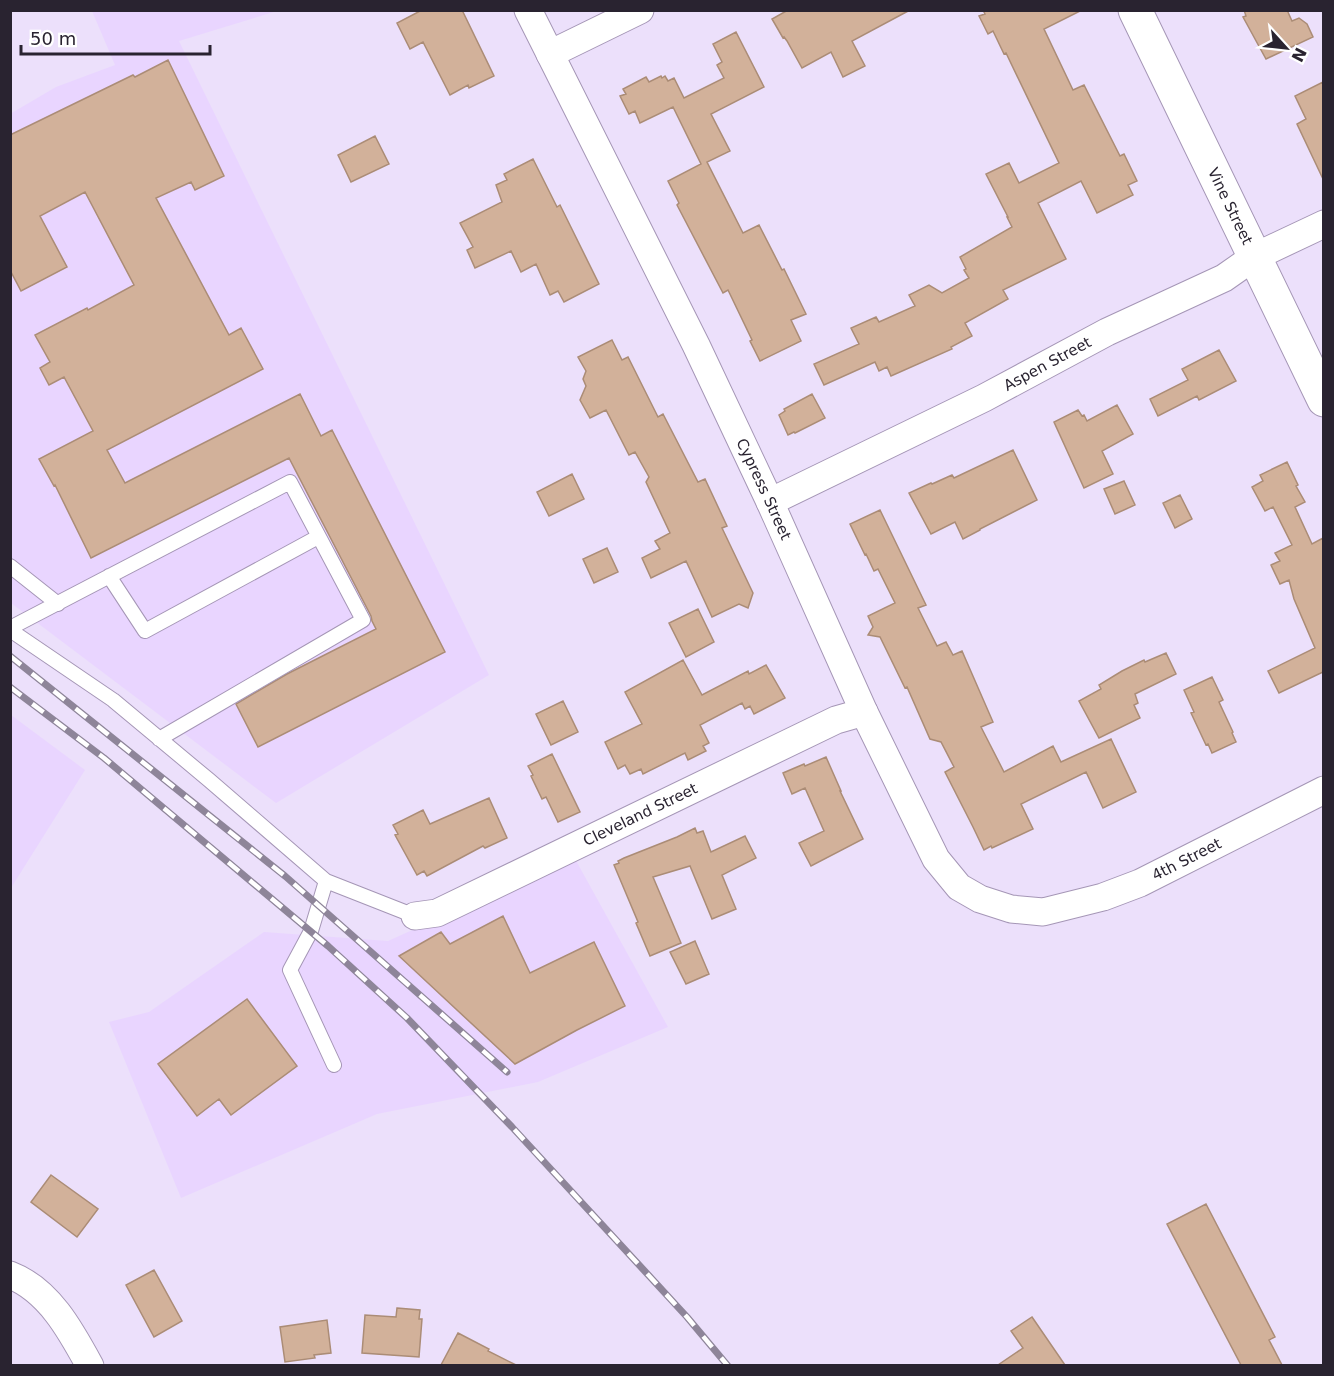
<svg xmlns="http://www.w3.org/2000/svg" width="1334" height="1376" viewBox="0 0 1334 1376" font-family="'DejaVu Sans',sans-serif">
<rect width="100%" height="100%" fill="#ece0fb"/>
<path fill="#e9d5ff" d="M92,11H277L179,41L489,675L276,803L11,603L10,114L56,87L115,65Z
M11,715L85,770L11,888Z
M574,857L668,1027L538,1082L377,1114L181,1198L109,1022L149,1012L264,932L388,941Z"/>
<path fill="#d2b19a" stroke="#ab8c76" stroke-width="1.5" d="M422,10H462L494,76L469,88L468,85L450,95L423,42L410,49L397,23Z
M788,10H910L852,41L865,66L843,77L831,52L802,68L787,41L784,37L783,38L772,19Z
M983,10H1082L1044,29L1073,90L1084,85L1120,156L1124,154L1137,181L1128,185L1133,195L1097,213L1081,181L1038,203L1066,259L1003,290L1008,299L965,323L972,336L951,347L952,349L891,376L887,367L879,371L875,362L824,385L814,364L859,344L851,328L876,317L879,322L915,306L909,295L929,285L942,293L969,278L964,270L966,269L960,257L1012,227L1007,217H1008L986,174L1009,163L1019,183L1059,163L1006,53L1004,54L993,31L988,34L979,16L985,14Z
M1244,10H1287L1292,21L1299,18L1307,24L1313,37L1266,59L1243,17L1246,16Z
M736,32L764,87L711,114L730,151L707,162L743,233L759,225L782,270L784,269L806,314L791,320L801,341L760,361L750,341L752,340L728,290L723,293L677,205L679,203L668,181L701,164L673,107L640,123L635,111L629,114L620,96L626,94L623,89L646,77L649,82L661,76L662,78L665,76L668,81L674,78L684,98L724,78L717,65L722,62L713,44Z
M168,60L224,176L195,190L191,182L156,198L229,335L241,328L263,369L107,450L125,483L300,394L321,436L332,430L445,652L258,747L236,704L287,674L376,629L372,621L371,616L289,458L91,558L55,485L54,486L39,459L93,431L64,377L49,385L40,368L50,362L35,335L87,308L88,310L134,285L85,192L40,216L67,267L21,291L10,270V135L133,75L135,77Z
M1323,82V179L1297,124L1306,119L1295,96Z
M375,136L389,164L351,182L338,155Z
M533,159L557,207L560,205L599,284L564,302L558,291L550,295L536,264L521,272L511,251L475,268L467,250L473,247L460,223L502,202L496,185L507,180L504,174Z
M612,340L622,360L628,357L658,417L663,414L698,482L705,479L727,526L722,528L753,593L748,608L739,604L712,617L686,561L651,578L642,558L660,549L655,541L670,533L646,482L649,477L635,452L629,455L606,410L590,418L580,400L586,386L583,379L586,371L578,357Z
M1219,350L1236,381L1199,400L1197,396L1158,416L1150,399L1188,380L1182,369Z
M812,394L825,418L795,433L794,432L788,435L779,415L785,411L784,409Z
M1117,405L1133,434L1102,451L1113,474L1084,488L1054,422L1078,410L1082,416L1084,415L1087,421Z
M1013,450L1037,500L980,529V530L963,539L955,522L931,534L909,493L931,483L932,484L952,475L954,478Z
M1287,462L1298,485L1296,486L1305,502L1295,507L1312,544L1323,538V672L1279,693L1268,671L1315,648L1294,599L1289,580L1280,584L1271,565L1280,561L1275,553L1292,545L1273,507L1265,511L1252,487L1263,481L1260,475Z
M572,474L584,499L549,516L537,492Z
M1124,481L1135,505L1115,514L1104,489Z
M1180,495L1192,519L1175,528L1163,503Z
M880,510L926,605L918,608L937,646L946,642L953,655L962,651L993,722L981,727L1004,772L1053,746L1061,762L1111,739L1136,792L1103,808L1086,772L1021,804L1033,829L992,848L991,846L984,850L973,827L945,772L954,767L941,742L930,739L907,687L905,688L880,637L868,635L873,627L868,616L895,603L878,569L874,571L866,554L865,555L850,524Z
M607,548L618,572L594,583L583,559Z
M698,609L714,642L686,657L669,623Z
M1166,653L1176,674L1135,694L1138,703L1134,705L1140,718L1099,738L1079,701L1101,689L1099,685L1122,671L1144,660L1145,662Z
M683,660L702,695L748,671L749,674L766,665L785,698L754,714L750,706L745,709L742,703L700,725L709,743L703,746L706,751L688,760L685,753L643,774L641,769L630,774L625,765L618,769L605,742L642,724L625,692Z
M1212,677L1223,700L1219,702L1233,732L1232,733L1236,742L1212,753L1208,744L1206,745L1191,713L1194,712L1184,690Z
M563,701L578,732L551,745L536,714Z
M552,754L580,812L558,822L546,797L542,799L531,776L533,775L528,766Z
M826,757L841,791H840L863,839L811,866L799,843L824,831L805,788L792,794L783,773L804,764L805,766Z
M489,798L507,838L485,848L483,846L427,876L424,871L417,875L395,835L398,834L393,825L423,810L430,824Z
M695,828L697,833L703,831L711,852L745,836L756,858L722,875L736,909L712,919L690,866L653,877L681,943L650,956L636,923L638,922L614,865L619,863L618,861L624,858L677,837Z
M503,916L530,973L594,942L625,1006L577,1030L515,1064L399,956L441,932L450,944Z
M695,941L709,974L686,984L670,952Z
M247,999L297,1066L231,1115L219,1099L197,1116L158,1064Z
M51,1175L98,1209L77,1237L31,1202Z
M1206,1204L1275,1337L1269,1340L1282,1365H1241L1167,1224Z
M154,1270L182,1321L154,1337L126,1285Z
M397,1308L420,1310L419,1319H422L419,1357L362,1353L365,1315L396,1317Z
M1032,1317L1065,1365H998L1023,1348L1011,1331Z
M327,1320L331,1353L314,1355L315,1358L285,1362L280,1327Z
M458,1333L489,1349L488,1351L516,1365H441Z"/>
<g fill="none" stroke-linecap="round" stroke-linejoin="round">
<defs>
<path id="lane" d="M10,566L58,604
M109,576L145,631L318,537
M10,628L290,482L363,620L159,739
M10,630L113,700L209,780L326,881L415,916
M326,881L311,931L290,970L334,1065"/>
<g id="street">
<path id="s1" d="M528,10L696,345L770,502L864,712L936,859L959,887L980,899L1011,909L1043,912L1103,897L1140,883L1324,790"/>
<path d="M550,54L640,10"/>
<path id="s2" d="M770,502L984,398L1107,332L1224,278L1254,257L1324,224"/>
<path id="s3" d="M415,916L437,913L836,720L864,712"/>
<path d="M10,1275C49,1290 71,1331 90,1366"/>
</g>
<g id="secondary">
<path id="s4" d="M1135,10L1324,400"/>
</g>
</defs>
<use href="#lane" stroke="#a596b6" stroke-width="16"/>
<use href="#street" stroke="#a596b6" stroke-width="29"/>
<use href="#secondary" stroke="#a596b6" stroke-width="35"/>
<use href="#lane" stroke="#fff" stroke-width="14"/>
<use href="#street" stroke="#fff" stroke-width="27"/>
<use href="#secondary" stroke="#fff" stroke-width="33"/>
<defs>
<path id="rail" d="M10,656L285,876L507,1072
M10,687L104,758L328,946L407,1018L512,1127L687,1317L728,1366"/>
</defs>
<use href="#rail" stroke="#8e8599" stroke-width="7"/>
<use href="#rail" stroke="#fff" stroke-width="4.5" stroke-dasharray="14" stroke-linecap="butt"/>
</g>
<g text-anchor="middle" stroke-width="6" stroke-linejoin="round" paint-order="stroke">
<g font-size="15" fill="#292330" stroke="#fff">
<text dy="5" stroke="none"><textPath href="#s4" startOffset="218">Vine Street</textPath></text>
<text dy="5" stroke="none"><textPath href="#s2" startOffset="310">Aspen Street</textPath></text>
<text dy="5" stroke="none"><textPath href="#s1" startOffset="534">Cypress Street</textPath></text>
<text dy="5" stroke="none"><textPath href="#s3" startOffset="248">Cleveland Street</textPath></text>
<text dy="5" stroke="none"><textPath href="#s1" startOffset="1221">4th Street</textPath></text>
</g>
</g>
<rect width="1334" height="1376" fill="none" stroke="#292330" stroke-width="24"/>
<g transform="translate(1286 48) rotate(117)" stroke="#ffffff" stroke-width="4.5" paint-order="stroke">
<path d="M0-4.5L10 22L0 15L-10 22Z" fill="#292330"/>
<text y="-9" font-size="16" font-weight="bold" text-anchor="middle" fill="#292330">N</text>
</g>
<path d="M21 45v9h189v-9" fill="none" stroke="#292330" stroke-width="3"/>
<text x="30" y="45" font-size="18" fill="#292330" stroke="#ffffff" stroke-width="4.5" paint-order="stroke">50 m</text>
</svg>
